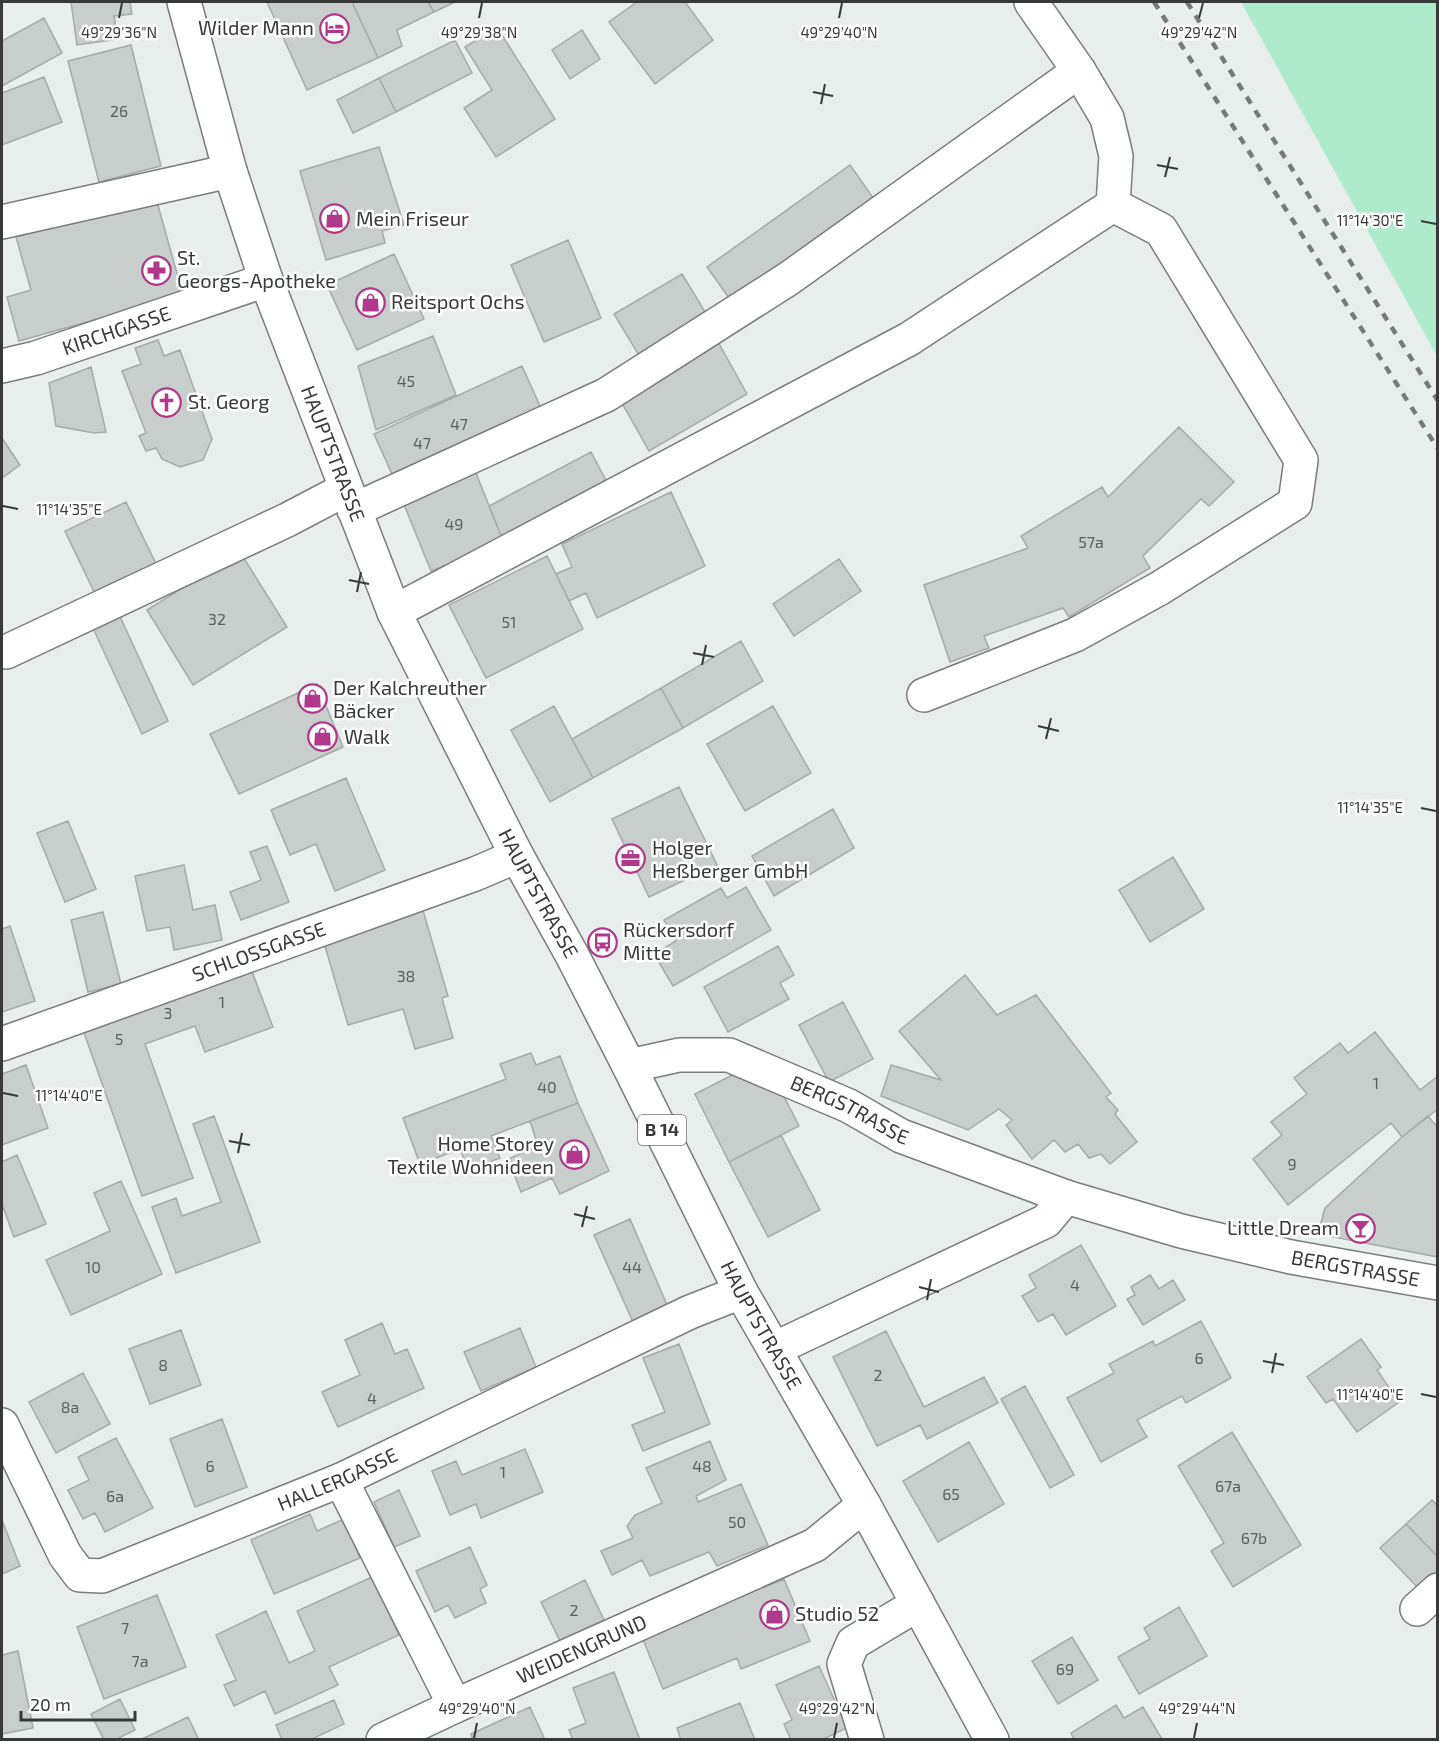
<svg xmlns="http://www.w3.org/2000/svg" width="1439" height="1741" viewBox="0 0 1439 1741" font-family="'Exo 2',sans-serif">
<rect width="100%" height="100%" fill="#e8eeeb"/>
<path fill="#adebcc" d="M1241,2H1437V356Z"/>
<path fill="#c8cecb" stroke="#a5aba8" stroke-width="1.5" d="M71,2H130L132,14L114,16L118,39L77,45Z
M267,2H352L378,58L307,90Z
M352,2H428L434,12L397,30L402,46L378,58Z
M428,2H455L434,12Z
M637,2H685L713,40L655,84L609,22Z
M44,18L62,53L2,86V41Z
M497,27L555,119L496,157L464,108L492,90L465,47Z
M582,30L600,59L570,79L552,50Z
M455,40L472,73L396,112L379,78Z
M131,45L161,166L99,182L68,61Z
M44,77L62,122L2,145V93Z
M379,78L396,112L353,133L337,100Z
M379,147L404,225L382,231L385,243L326,260L300,171Z
M850,165L874,199L731,301L707,267Z
M156,198L183,295L19,341L7,297L31,290L16,237Z
M568,240L601,318L544,342L511,265Z
M394,254L424,319L357,350L327,285Z
M682,274L710,320L643,362L614,314Z
M433,336L456,395L376,430L358,366Z
M158,340L164,356L180,350L212,439L203,460L180,467L162,459L156,448L146,451L139,436L146,433L122,371L141,364L135,348Z
M717,340L747,394L649,451L618,396Z
M522,366L544,415L396,483L374,434Z
M91,367L106,432L94,433L56,426L49,383Z
M1179,427L1234,482L1209,506L1201,499L1143,556L1150,568L1069,617L1063,608L984,636L989,648L950,662L924,585L1028,548L1021,536L1102,487L1108,497Z
M2,438L20,465L2,478Z
M591,452L609,486L504,543L489,506Z
M476,473L504,543L431,571L403,502Z
M671,492L705,566L597,618L586,593L569,601L556,574L572,567L562,544Z
M126,502L157,566L96,596L65,531Z
M240,552L287,627L193,685L147,610Z
M547,556L583,629L486,678L449,605Z
M839,559L861,591L794,636L773,604Z
M118,612L168,721L142,734L91,624Z
M741,641L763,681L683,728L661,688Z
M317,684L343,747L239,794L210,734Z
M661,688L683,728L593,778L572,739Z
M554,706L593,778L550,802L511,730Z
M773,706L811,773L745,811L707,744Z
M346,778L385,870L335,891L316,844L290,855L271,810Z
M679,787L717,865L649,897L612,819Z
M833,809L854,848L774,896L752,856Z
M68,821L96,889L65,902L37,833Z
M267,846L289,902L241,920L230,892L261,880L250,852Z
M1173,857L1204,909L1150,942L1119,890Z
M184,865L193,910L215,905L222,940L174,950L170,927L147,931L135,876Z
M746,887L771,930L673,986L654,954L676,941L664,920L721,888L727,898Z
M422,907L448,996L442,998L453,1038L415,1049L403,1009L348,1025L322,936Z
M103,912L121,984L88,992L71,920Z
M10,926L35,1001L2,1012V929Z
M778,946L794,975L780,983L789,999L728,1032L704,987Z
M251,969L273,1027L205,1052L195,1026L145,1044L193,1178L142,1196L83,1030Z
M965,975L997,1015L1036,995L1111,1093L1106,1097L1118,1110L1115,1114L1137,1142L1110,1164L1101,1154L1089,1158L1078,1144L1065,1152L1054,1140L1032,1159L1006,1125L1012,1120L999,1109L968,1130L881,1096L891,1065L941,1080L899,1031Z
M843,1002L873,1059L829,1082L799,1025Z
M1375,1032L1420,1090L1438,1076V1109L1402,1137L1391,1123L1288,1205L1253,1159L1282,1135L1271,1122L1307,1094L1294,1078L1340,1043L1348,1053Z
M531,1053L536,1065L560,1056L578,1103L491,1136L500,1158L468,1170L460,1149L420,1164L403,1118L506,1079L500,1064Z
M26,1065L48,1128L2,1145V1074Z
M746,1068L755,1085L773,1075L799,1126L729,1162L695,1094Z
M578,1103L609,1171L560,1194L552,1178L521,1192L508,1159L538,1146L530,1121Z
M214,1116L260,1242L176,1273L152,1207L176,1198L182,1216L221,1202L193,1124Z
M1428,1116L1438,1128V1257L1318,1234L1325,1208L1402,1137Z
M781,1135L820,1210L768,1237L729,1162Z
M17,1155L46,1224L14,1237L2,1204V1162Z
M121,1181L162,1274L71,1315L46,1260L110,1231L94,1193Z
M630,1219L668,1307L633,1322L594,1235Z
M1081,1245L1116,1306L1066,1335L1053,1314L1038,1322L1022,1296L1036,1288L1029,1275Z
M1150,1275L1159,1289L1173,1280L1185,1300L1143,1325L1127,1299L1135,1295L1131,1287Z
M1201,1321L1231,1378L1186,1403L1182,1396L1137,1420L1147,1437L1101,1462L1067,1398L1114,1373L1109,1364L1153,1341L1155,1346Z
M382,1323L395,1354L407,1349L424,1388L338,1427L322,1392L360,1375L345,1340Z
M520,1328L536,1367L481,1391L464,1352Z
M181,1330L201,1385L150,1404L129,1349Z
M886,1331L924,1407L984,1377L998,1403L927,1439L920,1425L877,1446L833,1357Z
M1361,1339L1381,1367L1377,1370L1399,1402L1357,1432L1333,1399L1326,1403L1307,1377Z
M679,1344L710,1424L643,1451L632,1425L665,1412L643,1358Z
M83,1373L110,1424L56,1453L29,1402Z
M1025,1386L1074,1475L1050,1488L1001,1399Z
M222,1419L247,1487L195,1507L170,1439Z
M1232,1432L1301,1545L1233,1587L1211,1551L1224,1543L1178,1466Z
M116,1438L153,1508L105,1532L95,1513L83,1519L68,1490L89,1480L78,1457Z
M710,1441L726,1480L696,1496L698,1502L741,1484L768,1545L717,1566L709,1552L650,1576L642,1560L612,1575L601,1551L633,1538L627,1526L635,1515L662,1503L646,1468Z
M969,1442L1004,1504L938,1542L903,1481Z
M525,1449L543,1492L481,1518L476,1504L450,1515L432,1471L456,1461L462,1475Z
M399,1490L420,1536L394,1547L374,1502Z
M1432,1500L1438,1506V1557L1406,1524Z
M310,1514L317,1531L344,1519L360,1558L274,1594L251,1540Z
M2,1520L20,1566L2,1574Z
M1406,1524L1438,1557V1573L1420,1590L1380,1548Z
M470,1547L487,1585L480,1589L486,1603L455,1618L448,1605L435,1612L416,1571Z
M372,1577L399,1635L329,1667L338,1685L275,1714L265,1691L234,1706L224,1685L236,1680L216,1635L266,1611L289,1663L315,1651L297,1611Z
M784,1579L810,1641L741,1669L737,1658L663,1689L642,1637Z
M585,1580L604,1620L560,1641L541,1602Z
M157,1595L186,1667L104,1699L77,1627Z
M1179,1607L1207,1656L1139,1694L1118,1657L1150,1639L1144,1628Z
M1072,1637L1098,1680L1058,1704L1032,1661Z
M18,1651L33,1728L2,1734V1655Z
M819,1666L847,1728L821,1740H791L784,1724L792,1720L776,1685Z
M614,1672L640,1740H573L569,1730L586,1723L573,1688Z
M120,1699L135,1730L115,1740H104L91,1714Z
M334,1700L344,1724L310,1740H282L276,1725Z
M740,1703L755,1740H681L677,1728Z
M1116,1705L1124,1718L1143,1707L1162,1739L1074,1740L1071,1733Z
M530,1707L545,1740H473L471,1734Z
M188,1717L199,1740H140Z"/>
<g fill="none" stroke-linecap="round" stroke-linejoin="round">
<defs>
<g id="minor">
<path d="M2,222L230,171"/>
<path d="M354,510L606,395L788,279L1079,71"/>
<path d="M394,612L909,339L1113,205L1116,156L1107,118L1079,71L1031,2"/>
<path d="M6,652L287,520L346,489"/>
<path d="M924,695L1075,635L1160,588L1295,503L1301,460L1161,230L1113,205"/>
<path id="s1" d="M2,1044L475,874L517,856"/>
<path id="s2" d="M629,1066L679,1055H729L849,1106L901,1136L1066,1197L1181,1231L1291,1257L1438,1283"/>
<path d="M774,1349L1046,1221L1066,1197"/>
<path id="s3" d="M2,1425L65,1555L80,1575L102,1576L341,1480L690,1312L741,1292"/>
<path id="s4" d="M341,1480L455,1706L815,1545L864,1505"/>
<path d="M1417,1609L1438,1590"/>
<path d="M383,1740L455,1706"/>
<path d="M867,1740L844,1664L853,1643L918,1604"/>
</g>
<g id="major">
<path id="s5" d="M184,2L230,171L266,280L394,612L517,856L572,955L629,1066L741,1292L864,1505L992,1740"/>
<path id="s6" d="M2,366L36,358L266,280"/>
</g>
</defs>
<use href="#minor" stroke="#787e7b" stroke-width="36"/>
<use href="#major" stroke="#787e7b" stroke-width="36"/>
<use href="#minor" stroke="#fff" stroke-width="33"/>
<use href="#major" stroke="#fff" stroke-width="33"/>
<path stroke="#787b7a" stroke-width="4.5" stroke-dasharray="8 8" stroke-linecap="butt" d="M1154,2L1438,449
M1187,2L1438,401"/>
</g>
<path fill="none" stroke="#383a39" stroke-width="2" d="M119,18L122,3M479,18L482,3M839,18L842,3M1199,18L1203,3M813,92L833,96M821,104L825,84M1157,165L1178,169M1165,177L1170,157M1421,221L1436,224M3,506L18,509M349,580L369,584M357,592L361,572M693,653L714,657M702,665L706,645M1038,726L1059,731M1046,739L1051,718M1421,808L1436,811M3,1093L18,1096M229,1141L250,1145M238,1153L242,1133M574,1214L595,1219M582,1227L587,1206M919,1287L939,1292M927,1300L931,1279M1263,1361L1284,1365M1272,1373L1276,1353M1421,1394L1436,1397M474,1738L477,1723M834,1738L837,1723M1194,1738L1197,1723"/>
<defs>
<symbol id="hotel-ring" viewBox="-11 -11 22 22"><circle r="9.5" fill="#fff" stroke="#b1388b" stroke-width="1.5"/><path d="M-6-4.5h1.5V1H6V5H4.5V3h-9V5H-6ZM-4 0a1.8 1.8 0 1 1 3.6 0ZM.5 0V-2.5h3Q6-2.5 6 0Z" fill="#b1388b"/></symbol>
<symbol id="shop-ring" viewBox="-11 -11 22 22"><circle r="9.5" fill="#fff" stroke="#b1388b" stroke-width="1.5"/><path d="M-5-2.5h2.3a2.7 3.5 0 0 1 5.4 0H5L5.5 6h-11ZM-1.5-2.5h3a1.5 2.3 0 0 0-3 0Z" fill="#b1388b"/></symbol>
<symbol id="pharmacy-ring" viewBox="-11 -11 22 22"><circle r="9.5" fill="#fff" stroke="#b1388b" stroke-width="1.5"/><path d="M-2-6h4v4h4v4h-4v4h-4v-4h-4v-4h4Z" fill="#b1388b"/></symbol>
<symbol id="church-ring" viewBox="-11 -11 22 22"><circle r="9.5" fill="#fff" stroke="#b1388b" stroke-width="1.5"/><path d="M-1.2-6h2.4v3.5h3.3v2.4h-3.3V6h-2.4V-.1h-3.3v-2.4h3.3Z" fill="#b1388b"/></symbol>
<symbol id="office-ring" viewBox="-11 -11 22 22"><circle r="9.5" fill="#fff" stroke="#b1388b" stroke-width="1.5"/><path d="M-6-3h4V-5.5h4V-3h4V5H-6ZM-1-4.5V-3h2v-1.5ZM-6 0V1H6V0Z" fill="#b1388b"/></symbol>
<symbol id="bus-ring" viewBox="-11 -11 22 22"><circle r="9.5" fill="#fff" stroke="#b1388b" stroke-width="1.5"/><path d="M-5-6H5V4H4V6H2V4H-2V6H-4V4H-5ZM-3.5-4V0h7V-4ZM-3.5 1.2v1.5H-2V1.2ZM2 1.2v1.5H3.5V1.2Z" fill="#b1388b"/></symbol>
<symbol id="bar-ring" viewBox="-11 -11 22 22"><circle r="9.5" fill="#fff" stroke="#b1388b" stroke-width="1.5"/><path d="M-6-5H6L.8 .8V4.5H3.5V6h-7V4.5H-.8V.8Z" fill="#b1388b"/></symbol>
</defs>
<g fill-rule="evenodd">
<use href="#hotel-ring" x="318" y="12" width="33" height="33"/>
<use href="#shop-ring" x="318" y="202" width="33" height="33"/>
<use href="#pharmacy-ring" x="140" y="254" width="33" height="33"/>
<use href="#shop-ring" x="354" y="286" width="33" height="33"/>
<use href="#church-ring" x="150" y="386" width="33" height="33"/>
<use href="#shop-ring" x="296" y="682" width="33" height="33"/>
<use href="#shop-ring" x="306" y="720" width="33" height="33"/>
<use href="#office-ring" x="614" y="842" width="33" height="33"/>
<use href="#bus-ring" x="586" y="926" width="33" height="33"/>
<use href="#shop-ring" x="558" y="1138" width="33" height="33"/>
<use href="#bar-ring" x="1344" y="1212" width="33" height="33"/>
<use href="#shop-ring" x="758" y="1598" width="33" height="33"/>
</g>
<g text-anchor="middle" stroke-width="5" stroke-linejoin="round" paint-order="stroke">
<g font-size="16" fill="#5c5f5e">
<text x="119" y="117">26</text>
<text x="406" y="387">45</text>
<text x="459" y="430">47</text>
<text x="422" y="449">47</text>
<text x="454" y="530">49</text>
<text x="1091" y="548">57a</text>
<text x="217" y="625">32</text>
<text x="509" y="628">51</text>
<text x="406" y="982">38</text>
<text x="222" y="1008">1</text>
<text x="168" y="1019">3</text>
<text x="119" y="1045">5</text>
<text x="1376" y="1089">1</text>
<text x="547" y="1093">40</text>
<text x="1292" y="1170">9</text>
<text x="93" y="1273">10</text>
<text x="632" y="1273">44</text>
<text x="1075" y="1291">4</text>
<text x="1199" y="1364">6</text>
<text x="163" y="1371">8</text>
<text x="878" y="1381">2</text>
<text x="372" y="1404">4</text>
<text x="70" y="1413">8a</text>
<text x="210" y="1472">6</text>
<text x="702" y="1472">48</text>
<text x="503" y="1478">1</text>
<text x="1228" y="1492">67a</text>
<text x="951" y="1500">65</text>
<text x="115" y="1502">6a</text>
<text x="737" y="1528">50</text>
<text x="1254" y="1544">67b</text>
<text x="574" y="1616">2</text>
<text x="125" y="1634">7</text>
<text x="140" y="1667">7a</text>
<text x="1065" y="1675">69</text>
</g>
<rect fill="#fff" stroke="#747574" stroke-width="1.5" x="638" y="1115" width="48" height="30" rx="4.5"/>
<g font-size="18" font-weight="bold" fill="#383a39">
<text x="662" y="1136">B 14</text>
</g>
<g font-size="20" fill="#383a39" stroke="#fff" text-anchor="start">
<text x="314" y="35" text-anchor="end">Wilder Mann</text>
<text x="356" y="226">Mein Friseur</text>
<text x="177" y="265">St.<tspan x="177" dy="23">Georgs-Apotheke</tspan></text>
<text x="391" y="309">Reitsport Ochs</text>
<text x="188" y="409">St. Georg</text>
<text x="333" y="695">Der Kalchreuther<tspan x="333" dy="23">Bäcker</tspan></text>
<text x="344" y="744">Walk</text>
<text x="652" y="855">Holger<tspan x="652" dy="23">Heßberger GmbH</tspan></text>
<text x="623" y="937">Rückersdorf<tspan x="623" dy="23">Mitte</tspan></text>
<text x="554" y="1151" text-anchor="end">Home Storey<tspan x="554" dy="23">Textile Wohnideen</tspan></text>
<text x="1339" y="1235" text-anchor="end">Little Dream</text>
<text x="795" y="1621">Studio 52</text>
</g>
<g font-size="20" fill="#383a39" stroke="#fff">
<text dy="7" stroke="none"><textPath href="#s6" startOffset="120">KIRCHGASSE</textPath></text>
<text dy="7" stroke="none"><textPath href="#s5" startOffset="476">HAUPTSTRASSE</textPath></text>
<text dy="7" stroke="none"><textPath href="#s5" startOffset="962">HAUPTSTRASSE</textPath></text>
<text dy="7" stroke="none"><textPath href="#s1" startOffset="273">SCHLOSSGASSE</textPath></text>
<text dy="7" stroke="none"><textPath href="#s2" startOffset="234">BERGSTRASSE</textPath></text>
<text dy="7" stroke="none"><textPath href="#s2" startOffset="766">BERGSTRASSE</textPath></text>
<text dy="7" stroke="none"><textPath href="#s5" startOffset="1448">HAUPTSTRASSE</textPath></text>
<text dy="7" stroke="none"><textPath href="#s3" startOffset="446">HALLERGASSE</textPath></text>
<text dy="7" stroke="none"><textPath href="#s4" startOffset="392">WEIDENGRUND</textPath></text>
</g>
</g>
<g font-size="15" text-anchor="middle" fill="#383a39" stroke="#fff" stroke-width="5" stroke-linejoin="round" paint-order="stroke">
<text x="119" y="38">49°29'36"N</text>
<text x="479" y="38">49°29'38"N</text>
<text x="839" y="38">49°29'40"N</text>
<text x="1199" y="38">49°29'42"N</text>
<text x="1370" y="226">11°14'30"E</text>
<text x="69" y="515">11°14'35"E</text>
<text x="1370" y="813">11°14'35"E</text>
<text x="69" y="1101">11°14'40"E</text>
<text x="1370" y="1400">11°14'40"E</text>
<text x="477" y="1714">49°29'40"N</text>
<text x="837" y="1714">49°29'42"N</text>
<text x="1197" y="1714">49°29'44"N</text>
</g>
<rect width="1439" height="1741" fill="none" stroke="#383a39" stroke-width="6"/>
<path d="M21 1711v9h114v-9" fill="none" stroke="#383a39" stroke-width="3"/>
<text x="30" y="1711" font-size="18" fill="#383a39" stroke="#ffffff" stroke-width="4.5" paint-order="stroke">20 m</text>
</svg>
